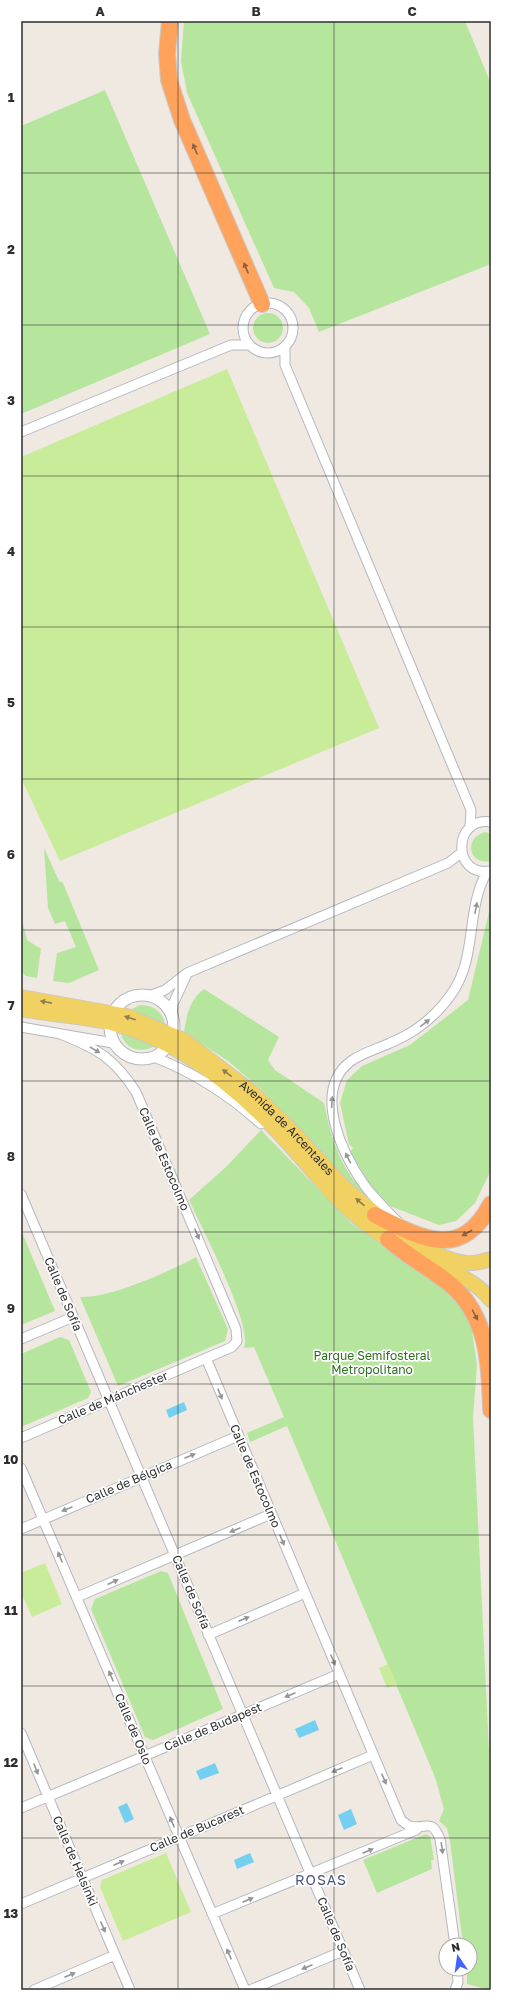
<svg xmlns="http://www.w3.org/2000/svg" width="512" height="2011" viewBox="0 0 512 2011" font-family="'Golos Text',sans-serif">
<rect width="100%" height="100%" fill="#efe9e1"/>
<path fill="#b6e59e" d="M184,21H465L491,84V264L319,332L309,308L294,292L274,288L187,93L181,61Z
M105,90L210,334L21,414V126Z
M253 328a15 15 0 1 1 30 0a15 15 0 1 1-30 0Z
M485,832L491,834V861C469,866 463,838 485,832Z
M44,848L59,881L63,883L99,970L69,983L53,981L57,953L76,947L65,921L55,924L48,908Z
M491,904V1170L475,1203L456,1221L439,1225L390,1206L375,1192L350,1152L353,1148L349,1144L340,1103L347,1080L362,1066L410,1045L468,1000Z
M21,915L27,940L41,949L37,978L26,976L21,971Z
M204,989L279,1037L268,1060L275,1070L324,1103C329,1129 337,1158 353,1179C360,1187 368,1194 376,1202L373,1204L346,1182L261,1089L228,1061L184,1032C187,1015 189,1000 204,989Z
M140,1005C153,1005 164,1012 165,1026L130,1010Z
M121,1033L157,1045C143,1054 124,1050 121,1033Z
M261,1130L352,1224L457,1297L470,1318L477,1365L473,1417L489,1752V1990L467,1984V1969H470V1945H463L450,1841L447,1828L439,1821L444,1809L435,1777L287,1426L250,1442L247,1433L284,1417L254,1347L244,1348C253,1325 201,1226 189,1200L226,1167Z
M21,1230L55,1311L21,1325Z
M196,1257L228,1329L225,1341L118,1386L80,1297C111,1298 168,1272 196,1257Z
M60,1337L69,1340L91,1392L88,1398L21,1427V1354Z
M161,1571L168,1573L223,1709L153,1740L145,1737L91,1609L95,1599Z
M426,1834L430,1836L434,1860H431L432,1869L377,1893L363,1860Z"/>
<path fill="#c9ec9a" d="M227,369L379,728L60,861L21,778V457Z
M45,1563L62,1604L32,1617L21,1592V1573Z
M388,1664L397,1684L387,1688L379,1668Z
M166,1853L191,1912L123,1941L100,1887L102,1880Z"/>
<path fill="#75cff0" d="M184,1402L187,1410L169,1418L166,1410Z
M315,1720L319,1730L299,1738L295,1729Z
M215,1763L219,1773L200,1780L196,1771Z
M127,1803L134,1819L125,1823L118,1807Z
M351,1809L357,1824L344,1830L338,1815Z
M250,1853L254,1862L237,1869L234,1860Z"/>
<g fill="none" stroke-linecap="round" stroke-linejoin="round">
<defs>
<path id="minor" d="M243 328a25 25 0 1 1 50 0a25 25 0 1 1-50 0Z
M285,346V365L471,810L470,827
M21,432L231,345H250
M491,822C452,816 452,878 491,871
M149,996L165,990L187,973L448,863L461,853
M172,1016L173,1004L186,976
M21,1027L113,1043
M154,1057C195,1073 229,1095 261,1124
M21,1194L360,1990
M398,1222C387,1211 375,1199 365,1186C343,1155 311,1091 351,1061C362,1053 377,1049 390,1043C417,1032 438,1015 454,990C477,954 466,908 487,872
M21,1339L73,1317
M206,1358L401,1820L409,1826C427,1830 431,1817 440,1839L455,1945
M21,1438L232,1347L237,1341L236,1329L136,1092C114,1058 98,1049 60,1034
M21,1468L245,1990
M21,1529L238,1436
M77,1597L271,1514
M208,1635L305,1593
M21,1733L130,1990
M21,1808L339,1674
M21,1904L373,1755
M212,1914L416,1830L419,1827
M34,1990L115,1955
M250,1990L343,1951
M455,1990L458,1982L457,1969"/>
<path id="tertiary" d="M110 1027a32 32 0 1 1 64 0a32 32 0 1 1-64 0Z"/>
<g id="primary">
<path id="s1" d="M21,997L127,1016L184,1040L252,1092L295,1134L344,1187L384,1221"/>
<path d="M21,1009C51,1015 82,1016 111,1023C176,1039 231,1083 276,1130C314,1170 347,1219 397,1244"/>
<path d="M401,1233C419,1245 445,1261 466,1263C475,1264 483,1261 491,1259"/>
<path d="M419,1255C443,1268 474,1278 491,1300"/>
</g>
<path id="motorway" d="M170,21L167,54L169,80L182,120L262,304
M375,1215C420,1238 461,1262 491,1204
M388,1239C407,1256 430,1268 450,1284C488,1316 490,1364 491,1410"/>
</defs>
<use href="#minor" stroke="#b4b7c1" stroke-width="11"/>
<use href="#tertiary" stroke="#b4b7c1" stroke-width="13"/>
<use href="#primary" stroke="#c9c9c9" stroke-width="16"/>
<use href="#motorway" stroke="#c9c9c9" stroke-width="18"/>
<use href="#minor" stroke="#fff" stroke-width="9"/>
<use href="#tertiary" stroke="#fff" stroke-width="11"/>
<use href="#primary" stroke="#f2d163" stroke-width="14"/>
<use href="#motorway" stroke="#ffa35c" stroke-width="16"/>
</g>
<defs><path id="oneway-solid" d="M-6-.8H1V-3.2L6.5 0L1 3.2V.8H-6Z"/></defs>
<g fill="#8c6343">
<use href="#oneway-solid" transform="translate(195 149) rotate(-113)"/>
<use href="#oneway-solid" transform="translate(246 268) rotate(-113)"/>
<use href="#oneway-solid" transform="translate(467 1233) rotate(150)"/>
<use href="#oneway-solid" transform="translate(475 1315) rotate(62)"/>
</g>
<g fill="#969696">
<use href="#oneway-solid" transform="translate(476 908) rotate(-79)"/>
<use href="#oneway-solid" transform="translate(425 1023) rotate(-38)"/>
<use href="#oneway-solid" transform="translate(95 1050) rotate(31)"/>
<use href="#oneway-solid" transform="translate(332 1102) rotate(-87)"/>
<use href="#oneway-solid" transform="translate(348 1158) rotate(-117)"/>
<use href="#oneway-solid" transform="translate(197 1234) rotate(67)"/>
<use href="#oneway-solid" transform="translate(220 1394) rotate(68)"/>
<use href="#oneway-solid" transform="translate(190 1456) rotate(-23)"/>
<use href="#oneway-solid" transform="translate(67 1509) rotate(157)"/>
<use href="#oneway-solid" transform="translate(235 1530) rotate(157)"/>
<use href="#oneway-solid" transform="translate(282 1540) rotate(67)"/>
<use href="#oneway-solid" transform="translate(60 1557) rotate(-113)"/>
<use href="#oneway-solid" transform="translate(113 1582) rotate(-24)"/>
<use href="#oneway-solid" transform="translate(244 1619) rotate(-23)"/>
<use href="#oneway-solid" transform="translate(333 1660) rotate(67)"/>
<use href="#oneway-solid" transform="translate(111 1676) rotate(-113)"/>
<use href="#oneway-solid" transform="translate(290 1695) rotate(157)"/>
<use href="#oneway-solid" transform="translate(36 1769) rotate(68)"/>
<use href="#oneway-solid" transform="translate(337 1770) rotate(158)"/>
<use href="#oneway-solid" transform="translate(384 1779) rotate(67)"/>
<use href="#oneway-solid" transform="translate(172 1822) rotate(-113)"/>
<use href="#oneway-solid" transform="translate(442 1848) rotate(82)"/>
<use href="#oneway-solid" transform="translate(368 1851) rotate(-23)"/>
<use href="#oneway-solid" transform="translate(119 1863) rotate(-23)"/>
<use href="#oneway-solid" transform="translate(248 1900) rotate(-23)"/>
<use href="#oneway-solid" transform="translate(103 1927) rotate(67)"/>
<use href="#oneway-solid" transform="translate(229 1954) rotate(-113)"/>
<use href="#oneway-solid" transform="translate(307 1967) rotate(157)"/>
<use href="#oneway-solid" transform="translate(70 1975) rotate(-23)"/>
</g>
<g fill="#908048">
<use href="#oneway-solid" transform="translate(46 1002) rotate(-169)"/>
<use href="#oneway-solid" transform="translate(130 1018) rotate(-162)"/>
<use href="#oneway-solid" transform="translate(227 1073) rotate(-142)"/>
<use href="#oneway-solid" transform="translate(360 1202) rotate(-139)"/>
</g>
<path fill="none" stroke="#2e2e2e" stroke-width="1" stroke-opacity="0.55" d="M178,21V1990M334,21V1990M21,173H491M21,325H491M21,476H491M21,627H491M21,779H491M21,930H491M21,1081H491M21,1232H491M21,1384H491M21,1535H491M21,1686H491M21,1838H491"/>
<g text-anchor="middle" stroke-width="3.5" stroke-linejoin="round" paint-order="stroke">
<g font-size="12" fill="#2e2e2e" stroke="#fff">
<text dy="4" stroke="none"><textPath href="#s1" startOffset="305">Avenida de Arcentales</textPath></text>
<text transform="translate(164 1159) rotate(67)" y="4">Calle de Estocolmo</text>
<text transform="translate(63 1294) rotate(67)" y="4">Calle de Sofía</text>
<text transform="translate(113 1398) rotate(-23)" y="4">Calle de Mánchester</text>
<text transform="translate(255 1476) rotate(67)" y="4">Calle de Estocolmo</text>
<text transform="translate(129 1482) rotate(-23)" y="4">Calle de Bélgica</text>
<text transform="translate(191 1592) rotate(67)" y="4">Calle de Sofía</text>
<text transform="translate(213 1727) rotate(-23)" y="4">Calle de Budapest</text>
<text transform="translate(133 1729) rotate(67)" y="4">Calle de Oslo</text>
<text transform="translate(197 1829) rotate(-23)" y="4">Calle de Bucarest</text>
<text transform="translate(75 1861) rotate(67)" y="4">Calle de Helsinki</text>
<text transform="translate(336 1934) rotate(67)" y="4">Calle de Sofía</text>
</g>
<g font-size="12" fill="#2c6e1b" stroke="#fff">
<text x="372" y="1360">Parque Semifosteral<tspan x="372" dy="14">Metropolitano</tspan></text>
</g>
<g font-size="14" letter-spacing="1" fill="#4d5680" stroke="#fff">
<text x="321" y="1885">ROSAS</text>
</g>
</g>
<rect width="512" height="2011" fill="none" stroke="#ffffff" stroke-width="44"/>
<g transform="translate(458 1957) rotate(347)"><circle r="19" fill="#ffffff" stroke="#ababab"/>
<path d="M0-3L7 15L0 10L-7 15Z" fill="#4264fb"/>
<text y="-6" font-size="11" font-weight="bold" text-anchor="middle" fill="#2e2e2e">N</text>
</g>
<rect x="22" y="22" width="468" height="1967" fill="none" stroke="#2e2e2e" stroke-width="1.5"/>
<g font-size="13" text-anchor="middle" font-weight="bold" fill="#2e2e2e">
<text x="100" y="16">A</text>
<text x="256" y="16">B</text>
<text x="412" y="16">C</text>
<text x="11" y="102">1</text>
<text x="11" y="254">2</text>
<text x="11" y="405">3</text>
<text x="11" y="556">4</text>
<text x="11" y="707">5</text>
<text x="11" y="859">6</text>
<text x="11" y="1010">7</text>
<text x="11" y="1161">8</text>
<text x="11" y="1313">9</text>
<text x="11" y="1464">10</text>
<text x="11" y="1615">11</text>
<text x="11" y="1767">12</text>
<text x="11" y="1918">13</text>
</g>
</svg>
